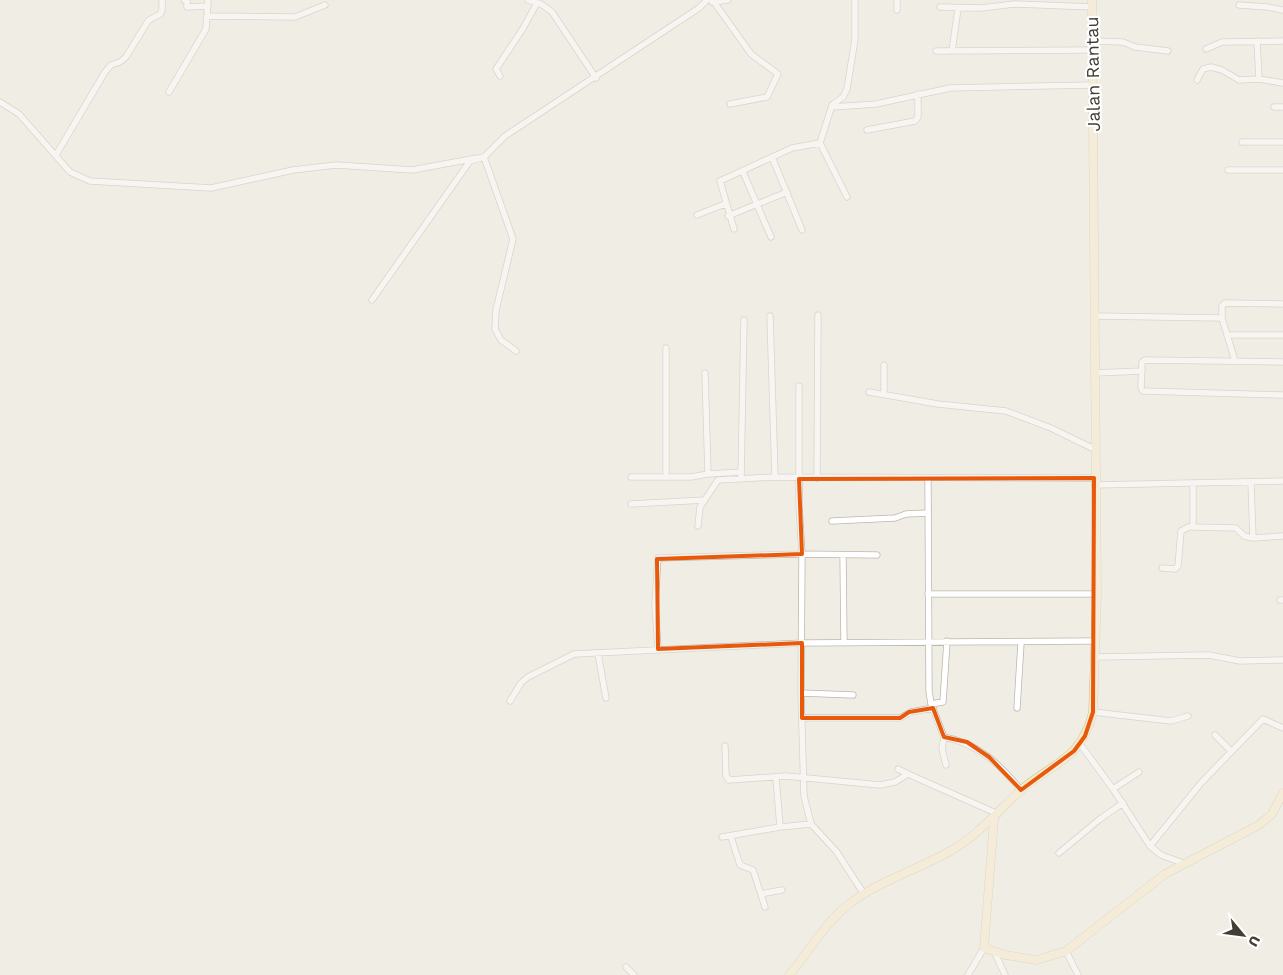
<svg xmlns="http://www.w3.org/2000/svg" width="1283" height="975" viewBox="0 0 1283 975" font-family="'Work Sans',sans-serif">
<rect width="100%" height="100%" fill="#f0ede5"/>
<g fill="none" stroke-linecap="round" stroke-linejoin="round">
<defs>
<path id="street" d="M184,0L187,1V7L208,6
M528,0L541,4L552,12L596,78
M897,0V10
M712,2L728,0
M714,2L751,54L778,74L767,97L730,104
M1239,5L1267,7L1283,10
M940,7L981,8L1014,4L1093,7
M208,16L295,17L325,5
M1093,41L1123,42L1135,47L1168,51
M1257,41L1259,79
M1206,49L1222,42L1283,41
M936,51L1092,50
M952,51L958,9
M500,76L496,69L522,30L537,3
M1197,80L1203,69L1211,67L1222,70L1239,80L1259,79L1283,83
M169,92L206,29L208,0
M0,102L19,114L70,172L90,181L211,188L293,170L336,165L412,170L477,158
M832,107L876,104L950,88L1093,85
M1274,107H1283
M867,130L915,121L918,117V94
M1242,142H1283
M820,143L847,197
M56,155L105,72L111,65L120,62L126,57L148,21C160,12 163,19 162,0
M484,157L513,239L496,310L495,329L501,340L516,351
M772,157L802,230
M1228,170H1283
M743,172L771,237
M697,215L725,204
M728,216L787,192
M734,229L720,181L792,148L820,143L832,105L843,97L847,89L855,39V0
M372,300L470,161L484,157L505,136L699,8L707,0
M770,316L775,477
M1094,316L1222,318
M1227,335H1283
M666,348V476
M1235,361L1222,318V306L1225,303L1283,304
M1283,362L1145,360L1142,362L1141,388L1143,391L1283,395
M705,373L708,474L741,472
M1094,373L1142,371
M799,386V505L802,554L801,693L804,796L811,824L836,851L864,894
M869,392L938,404L1006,411L1051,428L1094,449
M884,394V365
M631,477H691L708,474
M817,478L818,315
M928,478L929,691L931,704L944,737L942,749L946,765
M741,479L744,320
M1251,482L1253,538
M1193,484V527L1236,528L1244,536L1253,538L1283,536
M1095,485L1283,481
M631,504L705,500
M832,521L895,518L906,514L928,513
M698,526L700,507L718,480L775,477L1094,478
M843,555L844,643
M1162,568L1175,569L1178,566L1181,531L1191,526
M928,594H1097
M1280,600H1283
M658,649L655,604L658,558L802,554L877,555
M598,654L606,698
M1095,657L1209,655L1240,661L1283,660
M801,693L853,695
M510,701L521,683L528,677L574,654L802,643L1095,641
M931,704L943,702L947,641
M1017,708L1021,643
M1093,712L1171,721L1188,716
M802,718H900L911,712L933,708
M1215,735L1230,750
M944,737C978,743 1000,765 1021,790
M1080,744L1113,789L1139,772
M725,746L726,776L729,780L786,776L880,785L895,782L908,774L998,814
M898,769L908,774
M776,777L780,827
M1113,789L1150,846
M722,837L780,827L811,824
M731,837L740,865L753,870L765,907
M1059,853L1100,819L1123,803
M1183,863L1161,855L1150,846L1201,783L1263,719L1283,728
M761,894L782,890
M994,951L1005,975
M1066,951L1078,975
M626,967L634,975
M968,975L984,948"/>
<path id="secondary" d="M994,819L984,948L1005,955L1037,960L1066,951L1165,874L1259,825L1272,814L1283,793
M789,975C809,952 824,924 848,905C878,881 918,870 952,850C979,834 998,811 1021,790C1054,762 1081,760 1093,712L1097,594L1092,0"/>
</defs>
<use href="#street" stroke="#bdb7ac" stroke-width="7"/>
<use href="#secondary" stroke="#cbbd99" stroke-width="9"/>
<use href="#street" stroke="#fff" stroke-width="5.5"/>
<use href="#secondary" stroke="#f8ebc7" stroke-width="8"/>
</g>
<path d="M0 0H1283V975H0ZM1094,478L1093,712L1085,736L1074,751L1021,790L989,757L967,742L944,737L933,708L909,712L900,718H802V643L658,649L657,559L802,554L799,479Z" fill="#f0ede5" fill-opacity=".55" fill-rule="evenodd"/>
<path fill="none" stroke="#e8590c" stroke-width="4" stroke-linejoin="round" d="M1094,478L1093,712L1085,736L1074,751L1021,790L989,757L967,742L944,737L933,708L909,712L900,718H802V643L658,649L657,559L802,554L799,479Z"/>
<g text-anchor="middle" stroke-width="4.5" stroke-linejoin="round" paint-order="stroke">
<g font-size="18" fill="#423d35" stroke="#fff">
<text transform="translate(1093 74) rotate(-91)" y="6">Jalan Rantau</text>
</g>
</g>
<g transform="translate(1243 935) rotate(119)" stroke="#ffffff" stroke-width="4" paint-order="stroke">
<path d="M0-4L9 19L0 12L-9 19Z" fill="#423d35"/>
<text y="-8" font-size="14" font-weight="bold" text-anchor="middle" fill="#423d35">U</text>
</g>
</svg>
